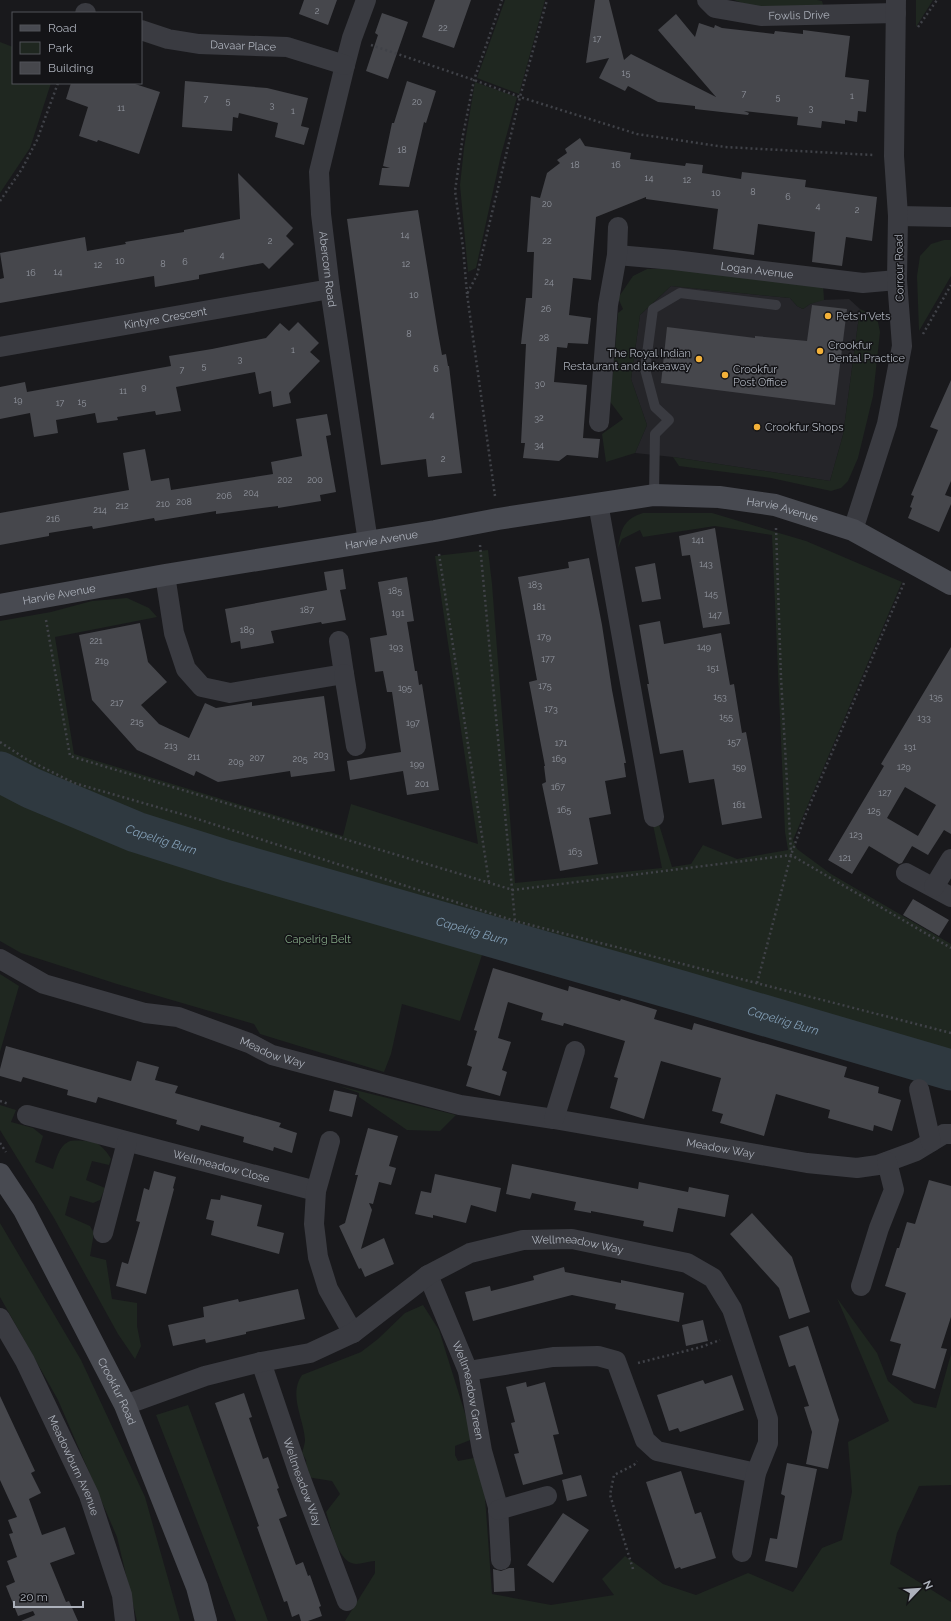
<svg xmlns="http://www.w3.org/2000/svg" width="951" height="1621" viewBox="0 0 951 1621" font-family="Raleway,sans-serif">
<rect width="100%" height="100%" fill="#19191c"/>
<path fill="#252529" d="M671,286L790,298L797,306L803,309L810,304L821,300L849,299L860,309L843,435L830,481L673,457L635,453L647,425L631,379L640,315Z"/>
<path fill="#1f2720" d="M505,0H545L519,94L477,78Z
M734,0H817L822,1L824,8L750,6Z
M916,0H933L916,27Z
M0,42L13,47V83H51L30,148L0,193Z
M475,82L517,97L501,155L476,268L468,272L460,185L464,148Z
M944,240H951V276L919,331L917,276L920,256L931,244Z
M647,269H667L823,284L824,300L810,304L803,309L797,306L790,298L671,286L640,315L631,379L647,425L635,453L606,462L602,434L623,419L608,399L613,374L618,313L623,309L618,298L633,276Z
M860,309L877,317L880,332L873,396L858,458L848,481L841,488L831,491L771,478L679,466L673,457L830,481L843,435Z
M643,513H712L806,541L902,582L793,840L797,849L831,874L951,944V1086L876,1054L808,1040L581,971L484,949L460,1021L402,1004L391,1054L384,1072L260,1034L254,1024L117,984L21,953L0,941V621L51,612L92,601L127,598L149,608L157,617L55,637L74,754L343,836L351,804L478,844L435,556L488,550L492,584L515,883L662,868L652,820L657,818L672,867L691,864L703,845L737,859L788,850L785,832L772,535L715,526L643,537L640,530L622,539L618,548C621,530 623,519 643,513Z
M0,974L19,986L0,1052Z
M339,1086L456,1115L440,1131L407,1130L359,1097V1093Z
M0,1105L16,1110L11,1122L33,1128L43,1136L35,1162L53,1169C56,1160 59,1146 68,1142C72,1139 92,1141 96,1143C102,1146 108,1153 111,1159L109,1165L92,1161L86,1180L105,1188L100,1200L93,1203L70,1196L65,1215L90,1226L94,1233L90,1256L106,1260L112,1299L137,1303V1326L141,1346L135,1359L118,1334L54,1218L0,1130Z
M0,1223L81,1360L145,1497L180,1621H137L117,1537L58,1400L0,1297Z
M837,1298L877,1353L888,1381L914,1403L936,1408L951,1354V1485L919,1486L897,1533L890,1564L951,1602V1621H345L375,1573V1561C369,1561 362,1564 356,1564C337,1563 331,1526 326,1512L340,1494L332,1481L307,1477L306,1460L302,1453C303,1449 305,1444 305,1440C304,1419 288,1395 302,1375L361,1352L378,1339L405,1313L423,1305L439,1330L473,1439L455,1446V1455L458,1461L474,1458L484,1483L492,1594L551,1605L614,1595L602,1579L625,1556L663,1584L696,1595L748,1573L793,1592L822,1548L842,1540L852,1492L848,1442L889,1421Z
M188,1405L268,1621H236L156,1415Z"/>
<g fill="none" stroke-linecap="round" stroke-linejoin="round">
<path stroke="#2f3940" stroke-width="41" id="s1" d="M0,772L31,788L136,832L228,861L681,991L951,1070"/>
</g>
<path fill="#46474c" d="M304,0H337L328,25L299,14Z
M435,0H471L454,48L422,37Z
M595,0H609L624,60L631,54L716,97L658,30L676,14L695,37L699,23L714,28L715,25L722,28L774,34L775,31L803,34V30L850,36L845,77L869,80L866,112L858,111L857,122L845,120V124L822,121L821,128L797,125L798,117L744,111L749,113L748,115L695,109V106L658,102L628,86L625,91L599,78L609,58L586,63Z
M382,13L408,22L388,79L366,71L378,35L375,33Z
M185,81L267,88L308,98L301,126L309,128L304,145L275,137L278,123L239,113L238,118L233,117L232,131L182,127Z
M407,81L436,91L426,123L424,122L409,187L379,185L382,168H390L383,166L392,123H394Z
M71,83H132L160,92L139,154L98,140L97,142L79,136L88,107L66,99Z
M580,138L585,146L631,153L630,159L685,166L686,163L703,165L702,173L741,179L742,172L806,180L805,187L877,197L872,241L846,237L842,266L812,262L815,232L758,224L754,255L713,249L718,209L646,199V197L596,217L591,280L573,278L569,315L591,318L588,344L568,343L567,348L557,347L554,382L587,385L583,438L600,439L598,458L567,455L559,461L523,458L525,443H521L526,344H521L526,298H532L534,252H527L531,196L540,198L547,173L560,163L557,160L567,153L565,149Z
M238,173L293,228L286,236L294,244L269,269L263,263L199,275V279L155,287L154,276L0,303V279L4,278L0,253L85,237L87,251L126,244L125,242L184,232V230L240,219Z
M418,210L438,333L442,355L446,354L448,366H449L462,473L428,477L426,459L381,465L347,219Z
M812,305L847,309L835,405L661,383L667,327L755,338V336L807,341Z
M298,322L319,343L310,352L320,361L289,393L291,403L273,407L271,391L259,394L255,372L176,387L181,411L156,415L155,411L117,417L118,420L97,423L95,413L73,417L56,420L58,433L34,437L30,413L0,419V387L25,382L27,392L171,366L169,356L212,349L266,338L280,323L289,331Z
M951,380V481L945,495L951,497V504L939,532L908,518L912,508L910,507L914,496L911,495L938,430L930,427Z
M327,414L331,435L326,436L336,492L320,495L321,501L278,508V506L216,514V511L155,521L154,518L93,529L92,526L49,533V536L0,545V513L129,490L123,453L145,449L151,481L169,478L171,490L273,474L271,462L302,456L296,419Z
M715,528L730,624L703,628L690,555L682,556L679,536Z
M589,558L602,625L612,690L626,763H624L626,777L605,781L611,814L589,818L598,864L560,871L542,784L546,782L544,766H545L529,682L537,680L518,577L569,568L568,562Z
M655,563L661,599L642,602L635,567Z
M343,569L346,589L340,590L346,620L322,624L321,622L271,631L274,643L241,649L240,641L231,643L225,609L327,590L324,572Z
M407,577L414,621L407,622L415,671H417L419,685L422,684L439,790L407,795L403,771L350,780L347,761L401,752L392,692H387L383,671L375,672L370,638L387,635L378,582Z
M660,621L664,644L721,633L730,685L734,684L742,733L746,732L762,818L722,825L714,779L689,783L683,750L660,754L647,684H649L639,625Z
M140,623L148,662L167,682L141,705L159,724L189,738L205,703L216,708L252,702V706L324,696L335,771L291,777L290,771L218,782L196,771L194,776L137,750L92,700L79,635Z
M951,647V834L944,830L928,855L912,846L936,805L905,787L887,818L918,836L902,863L899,864L869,846L852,874L828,860L884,766L881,764Z
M913,899L949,920L939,936L903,915Z
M493,968L568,991L569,986L620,1001L621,999L657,1010L654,1019L692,1030L694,1023L847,1067L844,1077L879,1087L878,1093L901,1100L892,1131L874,1125L873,1131L828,1118L830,1110L776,1094L764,1136L720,1123L723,1114L712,1111L721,1078L661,1061L644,1119L610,1108L618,1078L614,1077L625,1041L564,1023L563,1026L541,1020L543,1013L508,1002L498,1038L511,1042L502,1070L507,1072L500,1096L466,1086L472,1067L467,1065L477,1031L474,1030Z
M6,1046L131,1081L137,1061L159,1067L155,1080L178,1086L175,1093L281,1123L279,1127L297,1133L292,1153L274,1147L273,1151L243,1142L244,1137L201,1125L199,1131L176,1124L177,1120L98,1097L96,1103L67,1095L68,1090L23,1077L21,1082L0,1076V1069Z
M334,1090L357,1095L352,1117L329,1111Z
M368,1128L398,1136L389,1166L396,1168L391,1185L379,1182L373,1204L369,1203L372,1210L361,1249L384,1238L394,1264L365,1277L361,1268L359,1269L357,1265L339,1226L345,1223L358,1175H355Z
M512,1164L638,1189L639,1182L688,1192L689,1187L729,1195L725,1217L678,1208L673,1232L643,1226L644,1221L591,1211V1213L574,1210L576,1202L532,1193L530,1199L506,1194Z
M154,1171L176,1177L173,1188L174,1189L146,1294L116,1286L122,1262L128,1264L140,1222L136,1221L144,1188L149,1190Z
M435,1174L501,1188L496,1212L471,1205L466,1223L433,1215V1218L415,1214L421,1191L431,1193Z
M929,1180L951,1186V1317L941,1348L947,1349L935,1389L892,1375L901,1344L890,1341L906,1293L885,1286L897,1248H899L907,1222L915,1224Z
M221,1195L262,1205L257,1226L284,1233L279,1254L211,1235L214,1221L206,1219L211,1199L220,1200Z
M752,1213L792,1257L810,1312L789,1319L779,1288L730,1234Z
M564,1267L565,1272L621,1283V1280L684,1293L679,1322L615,1309L616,1304L572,1295L473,1321L465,1292L490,1286L491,1291L534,1280L533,1276Z
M298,1289L305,1319L246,1332V1334L206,1343L205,1339L173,1346L168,1325L204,1317L203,1307L238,1299L239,1302Z
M703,1320L708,1341L686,1346L682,1325Z
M808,1326L839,1420L828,1469L806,1464L812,1432L804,1407L809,1406L795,1365L789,1367L779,1336Z
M732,1375L744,1410L680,1432L678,1428L669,1431L657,1395L703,1380L705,1384Z
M526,1382L527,1387L545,1382L559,1434L553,1435L563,1474L523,1485L514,1454L519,1453L511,1423L515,1422L506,1387Z
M244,1393L252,1417L249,1418L263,1459L268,1457L279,1488L277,1489L287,1516L279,1519L296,1565L303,1562L308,1576L310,1575L321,1606L319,1607L322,1616L308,1621H301L299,1614L292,1617L287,1601L284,1602L257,1527L259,1526L215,1403Z
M0,1396L35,1471L31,1473L41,1493L29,1499L42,1535L65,1527L75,1554L50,1563L66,1602L69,1601L78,1621H21L35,1615L33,1611L18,1616L6,1586L15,1582L7,1561L17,1557L9,1534L13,1533L8,1520L17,1517L0,1480Z
M787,1463L817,1469L797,1568L765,1561L770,1538L777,1539L785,1496L781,1494Z
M681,1471L695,1514L701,1512L716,1558L681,1569L680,1567L675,1569L646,1482Z
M581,1475L587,1496L567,1501L562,1480Z
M563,1513L589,1530L553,1583L527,1565Z
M509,1568H514L515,1591L494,1592L493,1569L501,1571Z"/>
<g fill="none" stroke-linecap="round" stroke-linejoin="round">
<path stroke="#404248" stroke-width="2.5" stroke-dasharray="2 3" stroke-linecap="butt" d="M918,27L937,0
M371,45L474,80L520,97L637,134L725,147L873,155
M0,201L22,169L37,140L58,83
M467,294L463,247L455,191L463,135L474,80L502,0
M923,334L951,285
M495,496L467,294L477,275L520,97L547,0
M776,528L781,678L791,852
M480,545L515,921
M439,554L489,882
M46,620L70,756L513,890L791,855L951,948
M0,742L26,759L74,783L188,816L515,921L951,1033
M757,983L791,855L805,816L904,583
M0,1101L9,1104
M0,1143L6,1152
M638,1363L701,1347L720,1340
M633,1569L610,1495L614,1475L634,1465L637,1461"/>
<path stroke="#3a3b41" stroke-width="10" d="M654,495L655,434L669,420L655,407L645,369L653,309L680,293L776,305"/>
<g stroke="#3a3b41" stroke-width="20">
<path id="s2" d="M366,0L352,38L345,65L319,172L321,214L330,289L368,542"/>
<path id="s3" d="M707,0L715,8L761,16L896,13"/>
<path d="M85,13H86"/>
<path id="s4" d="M141,30L168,39L199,44L287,47L345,65"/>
<path d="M898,216L951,217"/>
<path id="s5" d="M617,255L674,260L863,283L897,280"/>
<path id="s6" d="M0,347L330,289"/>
<path d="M599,422L608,305L617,255L618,227"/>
<path d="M598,503L654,817"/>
<path d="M853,530L887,424L902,346L897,280L898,216L894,156L896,0"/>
<path d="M165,575L174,633L186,669L202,687L230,693L344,674L339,641"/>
<path d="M344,674L356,746"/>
<path d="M906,873L951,897"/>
<path d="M934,887L951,859"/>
<path id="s7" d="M0,959L44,984L145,1013L178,1017L249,1043L272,1055L460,1105L554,1119L807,1163L857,1168L878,1165L916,1151L944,1134H951"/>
<path d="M919,1089L931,1142"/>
<path id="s8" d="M27,1115L316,1191"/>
<path d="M554,1119L575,1051"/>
<path d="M330,1141L316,1191L314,1224L318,1257L328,1289L353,1333"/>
<path d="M103,1233L127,1142"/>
<path id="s9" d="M428,1275L468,1371L482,1451L498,1507L501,1560"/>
<path d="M861,1286L879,1228L894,1190L887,1162"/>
<path id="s10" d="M0,1318L25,1361L89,1495L122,1595L125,1621"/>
<path id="s11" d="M261,1362L299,1474L347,1601"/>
<path d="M468,1371L553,1357L598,1356L616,1361L645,1440L657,1451L756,1473"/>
<path id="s12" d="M125,1405L205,1376L261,1362L310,1353L353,1333L428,1275L470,1253L523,1240L572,1239L687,1263L713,1278L732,1309L768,1419V1443L756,1473L742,1552"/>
<path d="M498,1510L547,1496"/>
</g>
<g stroke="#484a51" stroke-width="22">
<path id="s13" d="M0,605L165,575L435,531L498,519L654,495L719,497L775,505L853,530L951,584"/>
<path id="s14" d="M0,1174L24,1210L125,1405L197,1587L206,1621"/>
</g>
</g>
<g fill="#f3b139" stroke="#141417" stroke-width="1.5">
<circle cx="828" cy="316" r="4"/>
<circle cx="820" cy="351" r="4"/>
<circle cx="699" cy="359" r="4"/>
<circle cx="725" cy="375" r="4"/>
<circle cx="757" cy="427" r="4"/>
</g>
<g text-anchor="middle" stroke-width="3" stroke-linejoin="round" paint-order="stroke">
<g font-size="9" fill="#92969f">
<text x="317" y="14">2</text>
<text x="443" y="31">22</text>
<text x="597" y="42">17</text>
<text x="626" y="76">15</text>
<text x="744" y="97">7</text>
<text x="852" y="99">1</text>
<text x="778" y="100">5</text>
<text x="206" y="102">7</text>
<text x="228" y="104">5</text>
<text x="417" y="105">20</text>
<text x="272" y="108">3</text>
<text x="121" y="111">11</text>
<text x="811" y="111">3</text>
<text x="293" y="114">1</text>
<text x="402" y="153">18</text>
<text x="575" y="168">18</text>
<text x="616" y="168">16</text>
<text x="649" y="181">14</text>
<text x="687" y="183">12</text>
<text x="753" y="195">8</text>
<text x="716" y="196">10</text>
<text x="788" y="200">6</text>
<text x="547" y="207">20</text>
<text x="818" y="209">4</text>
<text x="857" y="213">2</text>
<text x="405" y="238">14</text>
<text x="270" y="244">2</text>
<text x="547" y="244">22</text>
<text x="222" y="258">4</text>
<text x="120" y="264">10</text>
<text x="185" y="265">6</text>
<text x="163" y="267">8</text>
<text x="406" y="267">12</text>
<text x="98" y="268">12</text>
<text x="58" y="275">14</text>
<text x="31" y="276">16</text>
<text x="549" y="285">24</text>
<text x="414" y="298">10</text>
<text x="546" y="312">26</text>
<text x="409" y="337">8</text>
<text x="544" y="341">28</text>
<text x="293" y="353">1</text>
<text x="240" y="362">3</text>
<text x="204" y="369">5</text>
<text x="436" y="372">6</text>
<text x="182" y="373">7</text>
<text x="540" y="387">30</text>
<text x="144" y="390">9</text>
<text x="123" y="394">11</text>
<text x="18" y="403">19</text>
<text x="82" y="405">15</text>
<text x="60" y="406">17</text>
<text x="432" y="418">4</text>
<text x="539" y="421">32</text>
<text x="539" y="448">34</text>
<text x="443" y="462">2</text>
<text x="285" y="483">202</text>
<text x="315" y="483">200</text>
<text x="251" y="496">204</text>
<text x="224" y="499">206</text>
<text x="184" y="505">208</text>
<text x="163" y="507">210</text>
<text x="122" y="509">212</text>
<text x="100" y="513">214</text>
<text x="53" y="522">216</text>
<text x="698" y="543">141</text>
<text x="706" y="567">143</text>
<text x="535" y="588">183</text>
<text x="395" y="594">185</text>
<text x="711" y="597">145</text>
<text x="539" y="610">181</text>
<text x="307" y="613">187</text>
<text x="398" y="616">191</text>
<text x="715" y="618">147</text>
<text x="247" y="633">189</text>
<text x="544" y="640">179</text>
<text x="96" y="644">221</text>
<text x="396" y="650">193</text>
<text x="704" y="650">149</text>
<text x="548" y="662">177</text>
<text x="102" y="664">219</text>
<text x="713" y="671">151</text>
<text x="545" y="689">175</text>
<text x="405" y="691">195</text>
<text x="720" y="700">153</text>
<text x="936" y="700">135</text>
<text x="117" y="706">217</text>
<text x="551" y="712">173</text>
<text x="726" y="720">155</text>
<text x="924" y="721">133</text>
<text x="137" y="725">215</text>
<text x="413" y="726">197</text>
<text x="734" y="745">157</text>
<text x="561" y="746">171</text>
<text x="171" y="749">213</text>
<text x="910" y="750">131</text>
<text x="321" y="758">203</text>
<text x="194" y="760">211</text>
<text x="257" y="761">207</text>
<text x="300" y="762">205</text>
<text x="559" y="762">169</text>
<text x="236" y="765">209</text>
<text x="417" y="767">199</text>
<text x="739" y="770">159</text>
<text x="904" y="770">129</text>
<text x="422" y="787">201</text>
<text x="558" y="790">167</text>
<text x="885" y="796">127</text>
<text x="739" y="808">161</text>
<text x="564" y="813">165</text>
<text x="874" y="814">125</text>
<text x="856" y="838">123</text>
<text x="575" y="855">163</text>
<text x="845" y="861">121</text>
</g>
<g font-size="11" fill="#acb1bb" stroke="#141417">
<text dy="4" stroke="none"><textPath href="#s3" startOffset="96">Fowlis Drive</textPath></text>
<text dy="4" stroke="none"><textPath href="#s4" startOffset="104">Davaar Place</textPath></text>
<text transform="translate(899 268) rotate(-91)" y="4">Corrour Road</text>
<text dy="4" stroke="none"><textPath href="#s2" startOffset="276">Abercorn Road</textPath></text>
<text dy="4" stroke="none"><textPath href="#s5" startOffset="141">Logan Avenue</textPath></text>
<text dy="4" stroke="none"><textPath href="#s6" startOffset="168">Kintyre Crescent</textPath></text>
<text dy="4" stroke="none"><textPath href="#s13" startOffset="793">Harvie Avenue</textPath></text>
<text dy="4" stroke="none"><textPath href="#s13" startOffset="387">Harvie Avenue</textPath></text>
<text dy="4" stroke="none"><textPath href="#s13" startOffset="60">Harvie Avenue</textPath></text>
<text dy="4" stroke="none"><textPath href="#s7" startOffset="290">Meadow Way</textPath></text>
<text dy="4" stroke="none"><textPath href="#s7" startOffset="749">Meadow Way</textPath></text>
<text dy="4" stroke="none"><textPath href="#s8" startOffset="201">Wellmeadow Close</textPath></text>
<text dy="4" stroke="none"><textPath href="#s12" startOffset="492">Wellmeadow Way</textPath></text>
<text dy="4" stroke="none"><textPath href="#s9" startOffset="123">Wellmeadow Green</textPath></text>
<text dy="4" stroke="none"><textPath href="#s14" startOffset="247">Crookfur Road</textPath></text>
<text dy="4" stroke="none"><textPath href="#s10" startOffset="165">Meadowburn Avenue</textPath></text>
<text dy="4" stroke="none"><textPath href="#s11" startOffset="127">Wellmeadow Way</textPath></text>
</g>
<g font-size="11" fill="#acb1bb" stroke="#141417" text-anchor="start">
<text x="836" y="320">Pets‘n’Vets</text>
<text x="828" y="349">Crookfur<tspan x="828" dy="13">Dental Practice</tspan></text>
<text x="691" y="357" text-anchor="end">The Royal Indian<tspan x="691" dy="13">Restaurant and takeaway</tspan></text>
<text x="733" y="373">Crookfur<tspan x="733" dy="13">Post Office</tspan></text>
<text x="765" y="431">Crookfur Shops</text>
</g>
<g font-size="11" fill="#83a684" stroke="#141417">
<text x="318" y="943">Capelrig Belt</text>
</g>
<g font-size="12" font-style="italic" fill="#839fb6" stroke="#141417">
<text dy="4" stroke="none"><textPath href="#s1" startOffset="175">Capelrig Burn</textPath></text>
<text dy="4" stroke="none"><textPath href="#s1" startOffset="499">Capelrig Burn</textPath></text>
<text dy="4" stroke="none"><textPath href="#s1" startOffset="823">Capelrig Burn</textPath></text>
</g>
</g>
<rect x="12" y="12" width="130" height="72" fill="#141417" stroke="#515359"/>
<rect x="20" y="25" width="20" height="6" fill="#484a51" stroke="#515359"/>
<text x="48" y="32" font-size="12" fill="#acb1bb">Road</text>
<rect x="20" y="42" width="20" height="12" fill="#1f2720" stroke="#515359"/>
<text x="48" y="52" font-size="12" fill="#acb1bb">Park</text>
<rect x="20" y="62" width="20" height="12" fill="#46474c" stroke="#515359"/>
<text x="48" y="72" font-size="12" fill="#acb1bb">Building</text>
<g transform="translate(919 1589) rotate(65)" stroke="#141417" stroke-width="3" paint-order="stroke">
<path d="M0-3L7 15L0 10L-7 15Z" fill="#acb1bb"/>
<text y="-6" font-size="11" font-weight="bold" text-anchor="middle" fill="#acb1bb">N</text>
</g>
<path d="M14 1601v6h69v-6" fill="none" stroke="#acb1bb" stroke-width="2"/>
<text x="20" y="1601" font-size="12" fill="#acb1bb" stroke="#141417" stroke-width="3" paint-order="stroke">20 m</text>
</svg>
